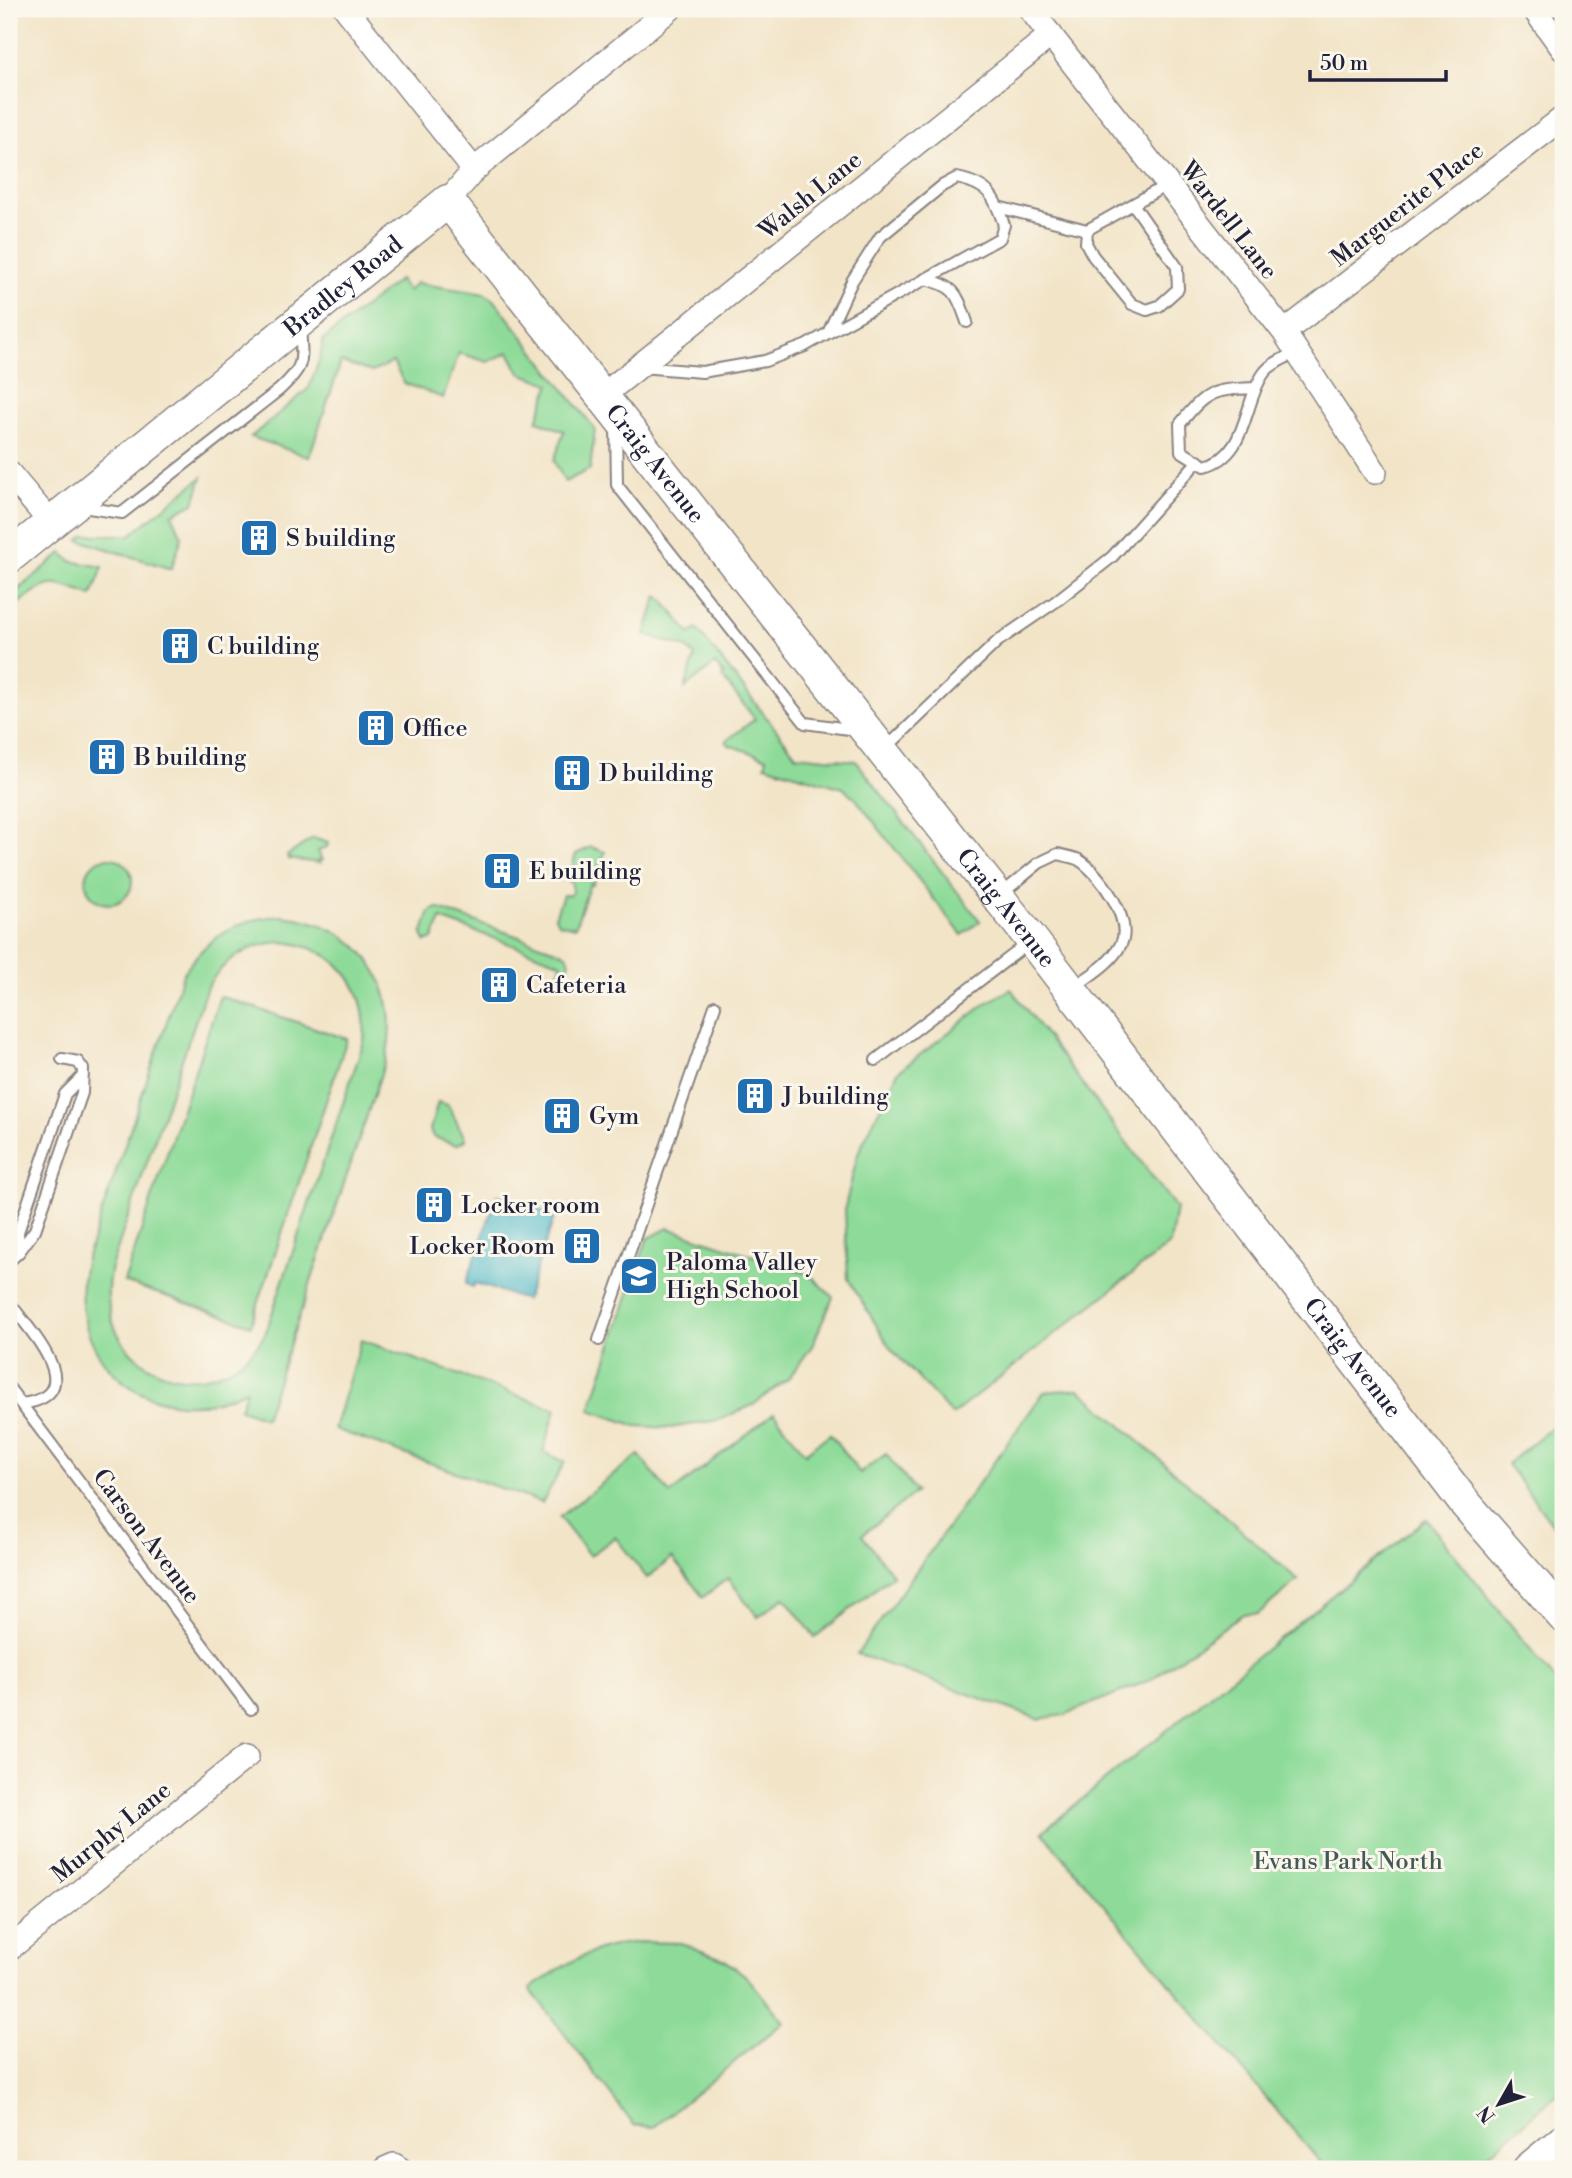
<svg xmlns="http://www.w3.org/2000/svg" width="1572" height="2178" viewBox="0 0 1572 2178" font-family="'Libre Bodoni',serif">
<rect width="100%" height="100%" fill="#fbf7ec"/>
<filter id="ink" filterUnits="userSpaceOnUse"><feTurbulence type="fractalNoise" baseFrequency=".0143" numOctaves="2"/><feDisplacementMap in="SourceGraphic" scale="14" xChannelSelector="R" yChannelSelector="G"/><feConvolveMatrix kernelMatrix="1 2 1 2 8 2 1 2 1" color-interpolation-filters="sRGB"/></filter>
<filter id="wash" filterUnits="userSpaceOnUse"><feTurbulence type="fractalNoise" baseFrequency=".00686" numOctaves="4" result="noise"/><feDisplacementMap in="SourceGraphic" scale="28" xChannelSelector="R" yChannelSelector="G"/><feGaussianBlur stdDeviation="1.57" result="paint"/><feColorMatrix in="noise" values="0 0 0 0 0 0 0 0 0 0 0 0 0 0 0 0 0 1.4 0 .05"/><feComposite in="paint" operator="in"/></filter>
<g filter="url(#wash)">
<rect width="100%" height="100%" fill="#f2e4c7"/>
<path fill="#8edb99" stroke="#587e6a" stroke-width="2" fill-rule="evenodd" d="M399,280L408,291L416,283L485,294L495,301L595,429L590,469L565,482L554,461L564,431L537,421L550,384L520,373L509,352L488,362L459,353L443,398L404,383L393,362L372,372L341,362L309,457L251,437L309,388L320,358L323,340Z
M202,477L194,503L172,514L182,537L171,569L79,540L85,535H130Z
M62,553L71,561L103,567L92,596C45,578 50,581 9,610V597Z
M657,596L661,598L690,634L697,629L796,755L856,761L980,921L962,935L855,798L843,788L765,765L767,758L729,745L726,741L755,719L722,677L724,675L715,664L685,688L695,656L687,648L645,634Z
M313,838L328,843L327,847L318,851L322,860H318L320,863L288,859L287,856Z
M591,847L605,852L593,885L590,884L575,927L558,923L555,917L563,895H570L572,892V883L568,880L576,854Z
M86 881a23 23 0 1 1 46 0a23 23 0 1 1-46 0Z
M437,908L567,954L570,962L565,974L558,972L562,963L441,919L433,939L426,942L422,935L430,911Z
M282,916C361,923 405,985 385,1062L265,1418L240,1409L246,1390C152,1438 60,1358 86,1259L183,974C207,937 238,918 282,916ZM282,942C337,947 369,986 364,1041L265,1334C210,1422 87,1368 111,1267L207,987C225,959 248,944 282,942Z
M1011,989L1176,1208L1170,1244L952,1415L891,1349L848,1279L845,1207L858,1153L898,1072L985,1004Z
M220,996L347,1039L251,1325L124,1282Z
M438,1102L448,1105L466,1140L456,1145L433,1137L430,1130Z
M668,1228L809,1274L833,1297L812,1346L788,1379L753,1405L719,1420L670,1428L636,1426L590,1410L647,1239Z
M361,1340L556,1409L543,1452L565,1462L542,1503L334,1429Z
M1079,1389L1298,1580L1258,1614H1243L1150,1680L1064,1715L1038,1719L857,1654L1044,1392Z
M774,1413L805,1453L830,1434L860,1473L886,1454L916,1492L862,1535L893,1575L815,1637L784,1597L758,1617L728,1578L703,1597L672,1558L647,1578L615,1537L590,1556L559,1517L639,1455L670,1494Z
M1563,1418V1538L1507,1464Z
M1426,1519L1563,1690V2089L1471,2169H1326L1042,1832Z
M636,1942L681,1943L725,1960L747,1977L784,2022L654,2127L634,2125L530,1989C567,1962 590,1948 636,1942Z"/>
<path fill="#4bb7c7" stroke="#366c81" stroke-width="2" d="M497,1195L555,1215L526,1300L475,1283L473,1287L466,1284Z"/>
</g>
<g filter="url(#ink)">
<g fill="none" stroke-linecap="round" stroke-linejoin="round">
<defs>
<path id="lane" d="M1558,9L1563,15
M998,207L1087,230L1086,243L1093,256L1132,304L1147,310L1159,306L1178,289L1177,267L1133,204
M1087,230L1158,190L1166,183
M925,279C956,286 957,294 967,322
M640,367L702,372L765,361L805,346L828,333L1000,238L1004,225C994,195 989,185 957,178L942,186L880,237L852,281L828,333
M1255,388C1212,390 1207,390 1180,424L1181,451L1205,466C1248,456 1243,402 1264,373C1271,363 1286,358 1296,352
M616,426L617,485L805,723L856,730
M82,507L122,513L279,390C306,365 302,362 300,326
M884,750L998,641L1055,602L1112,557L1198,461
M999,896L1039,863L1058,854C1065,856 1074,857 1079,860C1100,873 1133,920 1121,944C1111,964 1090,975 1073,988
M876,1060L1030,942
M19,1252L18,1232L65,1094L83,1076
M9,1261L19,1252L35,1230L82,1093L83,1069L78,1062L62,1059
M9,1302C29,1330 93,1395 21,1404
M599,1340L715,1006
M9,1388L251,1709"/>
<path id="street" d="M346,9L474,170
M1030,9L1284,332L1375,472
M1534,9L1563,49
M448,201L474,170L670,9
M1284,332L1563,118
M602,396L1051,35
M9,473L51,523
M9,1949L247,1756
M385,2169L394,2165L400,2169"/>
<g id="secondary">
<path id="s1" d="M9,557L448,201L1032,940L1464,1502L1563,1616"/>
<path d="M1529,2169L1563,2141"/>
</g>
</defs>
<use href="#lane" stroke="#8a8381" stroke-width="14"/>
<use href="#street" stroke="#8a8381" stroke-width="26"/>
<use href="#secondary" stroke="#8a8381" stroke-width="35"/>
<use href="#lane" stroke="#fff" stroke-width="10"/>
<use href="#street" stroke="#fff" stroke-width="23"/>
<use href="#secondary" stroke="#fff" stroke-width="32"/>
</g>
</g>
<defs>
<symbol id="building-square" viewBox="-11 -11 22 22"><rect x="-9" y="-9" width="18" height="18" rx="4" fill="#1f6fb2" stroke="#fbf7ec"/><path d="M-4-6H4V6H1V3H-1V6H-4ZM-2.5-4.3h1.7v1.8h-1.7ZM.8-4.3h1.7v1.8H.8ZM-2.5-1h1.7V.8h-1.7ZM.8-1h1.7V.8H.8Z" fill="#fff"/></symbol>
<symbol id="school-square" viewBox="-11 -11 22 22"><rect x="-9" y="-9" width="18" height="18" rx="4" fill="#1f6fb2" stroke="#fbf7ec"/><path d="M0-5L7-2L0 1L-7-2ZM-4 1L0 2.5L4 1V4Q0 6-4 4Z" fill="#fff"/></symbol>
</defs>
<g fill-rule="evenodd">
<use href="#building-square" x="237" y="516" width="44" height="44"/>
<use href="#building-square" x="158" y="624" width="44" height="44"/>
<use href="#building-square" x="354" y="706" width="44" height="44"/>
<use href="#building-square" x="85" y="735" width="44" height="44"/>
<use href="#building-square" x="550" y="751" width="44" height="44"/>
<use href="#building-square" x="480" y="849" width="44" height="44"/>
<use href="#building-square" x="477" y="963" width="44" height="44"/>
<use href="#building-square" x="733" y="1074" width="44" height="44"/>
<use href="#building-square" x="540" y="1094" width="44" height="44"/>
<use href="#building-square" x="412" y="1183" width="44" height="44"/>
<use href="#building-square" x="560" y="1224" width="44" height="44"/>
<use href="#school-square" x="617" y="1254" width="44" height="44"/>
</g>
<g text-anchor="middle" stroke-width="6" stroke-linejoin="round" paint-order="stroke">
<g font-size="24" fill="#22223b" stroke="#fbf7ec">
<text transform="translate(810 195) rotate(-39)" y="8">Walsh Lane</text>
<text transform="translate(1407 204) rotate(-38)" y="8">Marguerite Place</text>
<text transform="translate(1229 220) rotate(52)" y="8">Wardell Lane</text>
<text dy="8" stroke="none"><textPath href="#s1" startOffset="430">Bradley Road</textPath></text>
<text dy="8" stroke="none"><textPath href="#s1" startOffset="900">Craig Avenue</textPath></text>
<text dy="8" stroke="none"><textPath href="#s1" startOffset="1466">Craig Avenue</textPath></text>
<text dy="8" stroke="none"><textPath href="#s1" startOffset="2034">Craig Avenue</textPath></text>
<text transform="translate(147 1536) rotate(53)" y="8">Carson Avenue</text>
<text transform="translate(111 1832) rotate(-39)" y="8">Murphy Lane</text>
</g>
<g font-size="24" fill="#22223b" stroke="#fbf7ec" text-anchor="start">
<text x="286" y="546">S building</text>
<text x="207" y="654">C building</text>
<text x="403" y="736">Office</text>
<text x="134" y="765">B building</text>
<text x="599" y="781">D building</text>
<text x="529" y="879">E building</text>
<text x="526" y="993">Cafeteria</text>
<text x="782" y="1104">J building</text>
<text x="589" y="1124">Gym</text>
<text x="461" y="1213">Locker room</text>
<text x="555" y="1254" text-anchor="end">Locker Room</text>
<text x="666" y="1270">Paloma Valley<tspan x="666" dy="28">High School</tspan></text>
</g>
<g font-size="24" fill="#425a57" stroke="#fbf7ec">
<text x="1348" y="1869">Evans Park North</text>
</g>
</g>
<rect width="1572" height="2178" fill="none" stroke="#fbf7ec" stroke-width="35"/>
<g transform="translate(1499 2104) rotate(231)" stroke="#fbf7ec" stroke-width="5" paint-order="stroke">
<path d="M0-5L12 26L0 18L-12 26Z" fill="#22223b"/>
<text y="-10" font-size="19" font-weight="bold" text-anchor="middle" fill="#22223b">N</text>
</g>
<path d="M1310 70v10h136v-10" fill="none" stroke="#22223b" stroke-width="3.5"/>
<text x="1320" y="70" font-size="21" fill="#22223b" stroke="#fbf7ec" stroke-width="5" paint-order="stroke">50 m</text>
</svg>
